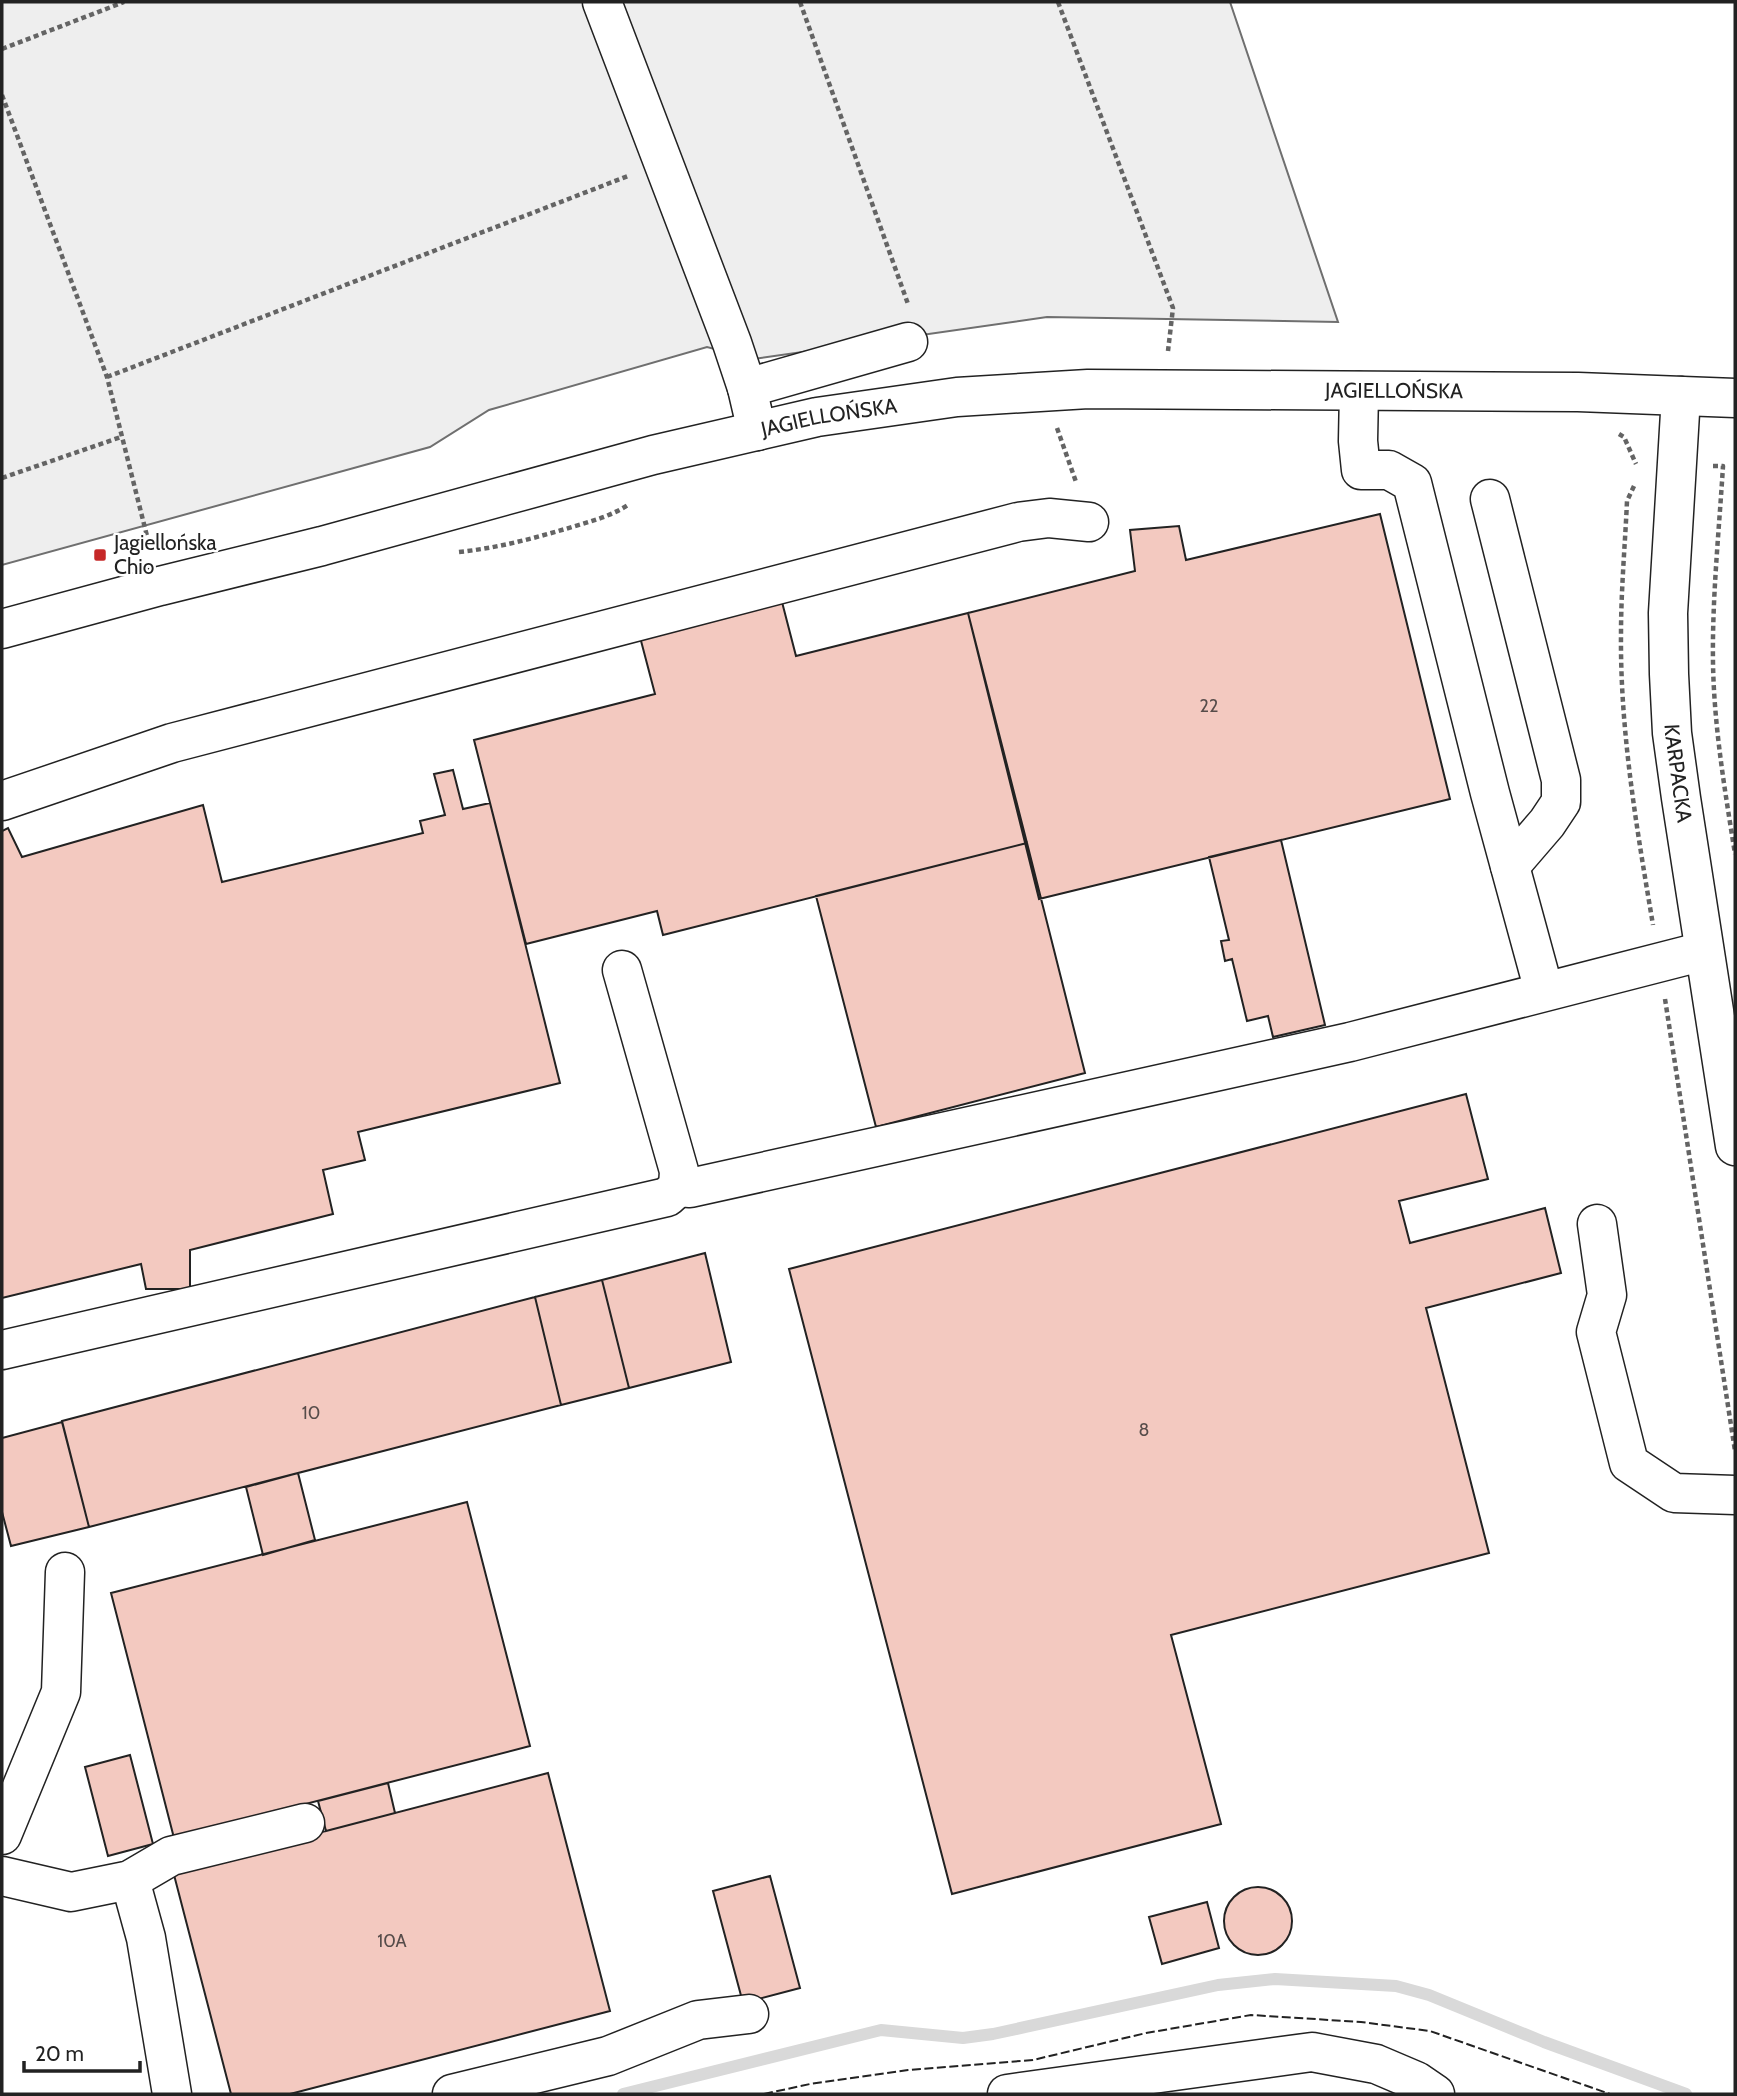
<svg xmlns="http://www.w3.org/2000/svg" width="1737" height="2096" viewBox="0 0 1737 2096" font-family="Cabin,sans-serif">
<rect width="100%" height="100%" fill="#fff"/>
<path fill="#eee" stroke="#6f6f6f" stroke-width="2" d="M2,2H1230L1338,322L1047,317L754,359L707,347L489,410L430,447L2,565Z"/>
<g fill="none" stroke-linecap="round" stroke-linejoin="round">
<path stroke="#d9d9d9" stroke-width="12" d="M623,2094L881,2030L963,2038L993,2034L1218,1985L1275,1979L1396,1986L1429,1995L1544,2042L1686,2094"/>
</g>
<path fill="#f3c9c0" stroke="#222" stroke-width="2" d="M1380,514L1450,799L1039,899L968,613L1135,571L1130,530L1179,526L1186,560Z
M782,602L796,656L968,613L1027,843L663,935L657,911L526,944L474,740L655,694L640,637Z
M453,770L463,809L490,803L560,1083L358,1132L365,1160L323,1170L333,1214L190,1250V1289H146L141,1264L2,1298V831L8,828L22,857L203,805L222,882L423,833L420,821L445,815L434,774Z
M1281,840L1325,1025L1273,1037L1268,1016L1247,1021L1232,959L1225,961L1221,941L1229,940L1209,857Z
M1027,843L1085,1073L876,1127L816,896Z
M1466,1094L1488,1179L1399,1201L1410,1243L1545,1208L1561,1273L1426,1308L1489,1553L1171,1635L1221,1824L952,1894L789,1269Z
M705,1253L731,1362L629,1388L602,1280Z
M602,1280L629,1388L561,1405L535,1297Z
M535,1297L561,1405L89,1527L62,1421Z
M62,1422L89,1527L11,1546L2,1512V1438Z
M298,1473L315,1540L263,1555L246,1487Z
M467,1502L530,1746L174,1838L111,1593Z
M130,1755L153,1844L108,1856L85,1767Z
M548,1773L610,2011L290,2094H231L173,1871Z
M388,1783L395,1813L326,1831L318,1801Z
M770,1876L800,1988L743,2003L713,1891Z
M1224 1921a34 34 0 1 1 68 0a34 34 0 1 1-68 0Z
M1207,1902L1219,1948L1162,1964L1149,1917Z"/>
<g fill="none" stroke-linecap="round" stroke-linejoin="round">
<defs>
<g id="minor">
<path d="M602,2L732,343L747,388L757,431"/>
<path d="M747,388L908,342"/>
<path d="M1359,391L1358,441L1361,470H1389L1412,483L1490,793L1544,991"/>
<path id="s1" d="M1681,396L1668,613L1669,674L1672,733L1681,798L1735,1146"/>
<path d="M1490,499L1561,780V802L1547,823L1510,866"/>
<path id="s2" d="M2,629L160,586L322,546L653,455L817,417L957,397L1088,389L1578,392L1735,398"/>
<path d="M2,801L172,743L1018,522L1049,518L1089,522"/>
<path d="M678,1187L690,1188L1350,1042L1704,951"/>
<path d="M1597,1224L1607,1295L1596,1332L1629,1463L1674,1493L1735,1495"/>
<path d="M2,1350L667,1197L678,1187L679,1171L622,970"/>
<path d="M2,1835L61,1692L65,1572"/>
<path d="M2,1876L71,1892L130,1880L171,1856L305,1823"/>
<path d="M130,1880L146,1938L172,2094"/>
<path d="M452,2094L608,2056L698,2020L749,2014"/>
<path d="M1007,2094L1312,2052L1376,2064L1416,2081L1435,2094"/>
</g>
</defs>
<use href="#minor" stroke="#222" stroke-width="41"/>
<path stroke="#646464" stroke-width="4.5" stroke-dasharray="5 3.5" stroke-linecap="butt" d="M800,2L908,304
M1058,2L1173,308L1168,351
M2,49L124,2
M2,95L107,377L150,548
M107,377L628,176
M1057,428L1076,482
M1619,434L1624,437L1636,464
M1713,466H1723C1719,532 1712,598 1713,663C1714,727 1725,791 1735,854
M2,478L121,437
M1634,486L1627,501C1625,546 1621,590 1621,634C1620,732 1637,830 1653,925
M459,552C498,548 535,538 572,527C592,521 611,516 628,505
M1665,999L1735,1451"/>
<use href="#minor" stroke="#fff" stroke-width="38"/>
<path stroke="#222" stroke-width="2" stroke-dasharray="9 3.5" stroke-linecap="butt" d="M764,2094L810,2084L908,2070L1033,2060L1146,2033L1251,2015L1361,2022L1430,2031L1610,2094"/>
</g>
<rect fill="#c62828" stroke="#fff" stroke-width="2.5" x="93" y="548" width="14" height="14" rx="3.5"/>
<g text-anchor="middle" stroke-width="5" stroke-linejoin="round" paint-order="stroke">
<g font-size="18" fill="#564c4a">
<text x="1209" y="712">22</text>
<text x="311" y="1419">10</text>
<text x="1144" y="1436">8</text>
<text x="392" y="1947">10A</text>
</g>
<g font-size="21" fill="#222" stroke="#fff">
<text dy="7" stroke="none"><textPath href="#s2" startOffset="1421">JAGIELLOŃSKA</textPath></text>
<text dy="7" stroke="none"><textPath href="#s2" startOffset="854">JAGIELLOŃSKA</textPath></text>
<text dy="7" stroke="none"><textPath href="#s1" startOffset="378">KARPACKA</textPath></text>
</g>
<g font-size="21" fill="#222" stroke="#fff" text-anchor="start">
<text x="114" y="550">Jagiellońska<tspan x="114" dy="24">Chio</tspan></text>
</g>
</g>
<rect width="1737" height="2096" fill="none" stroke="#222222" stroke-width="7"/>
<path d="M24 2061v10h116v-10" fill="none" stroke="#222222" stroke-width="3.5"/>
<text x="35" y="2061" font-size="21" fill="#222222" stroke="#ffffff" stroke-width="5" paint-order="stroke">20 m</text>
</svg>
